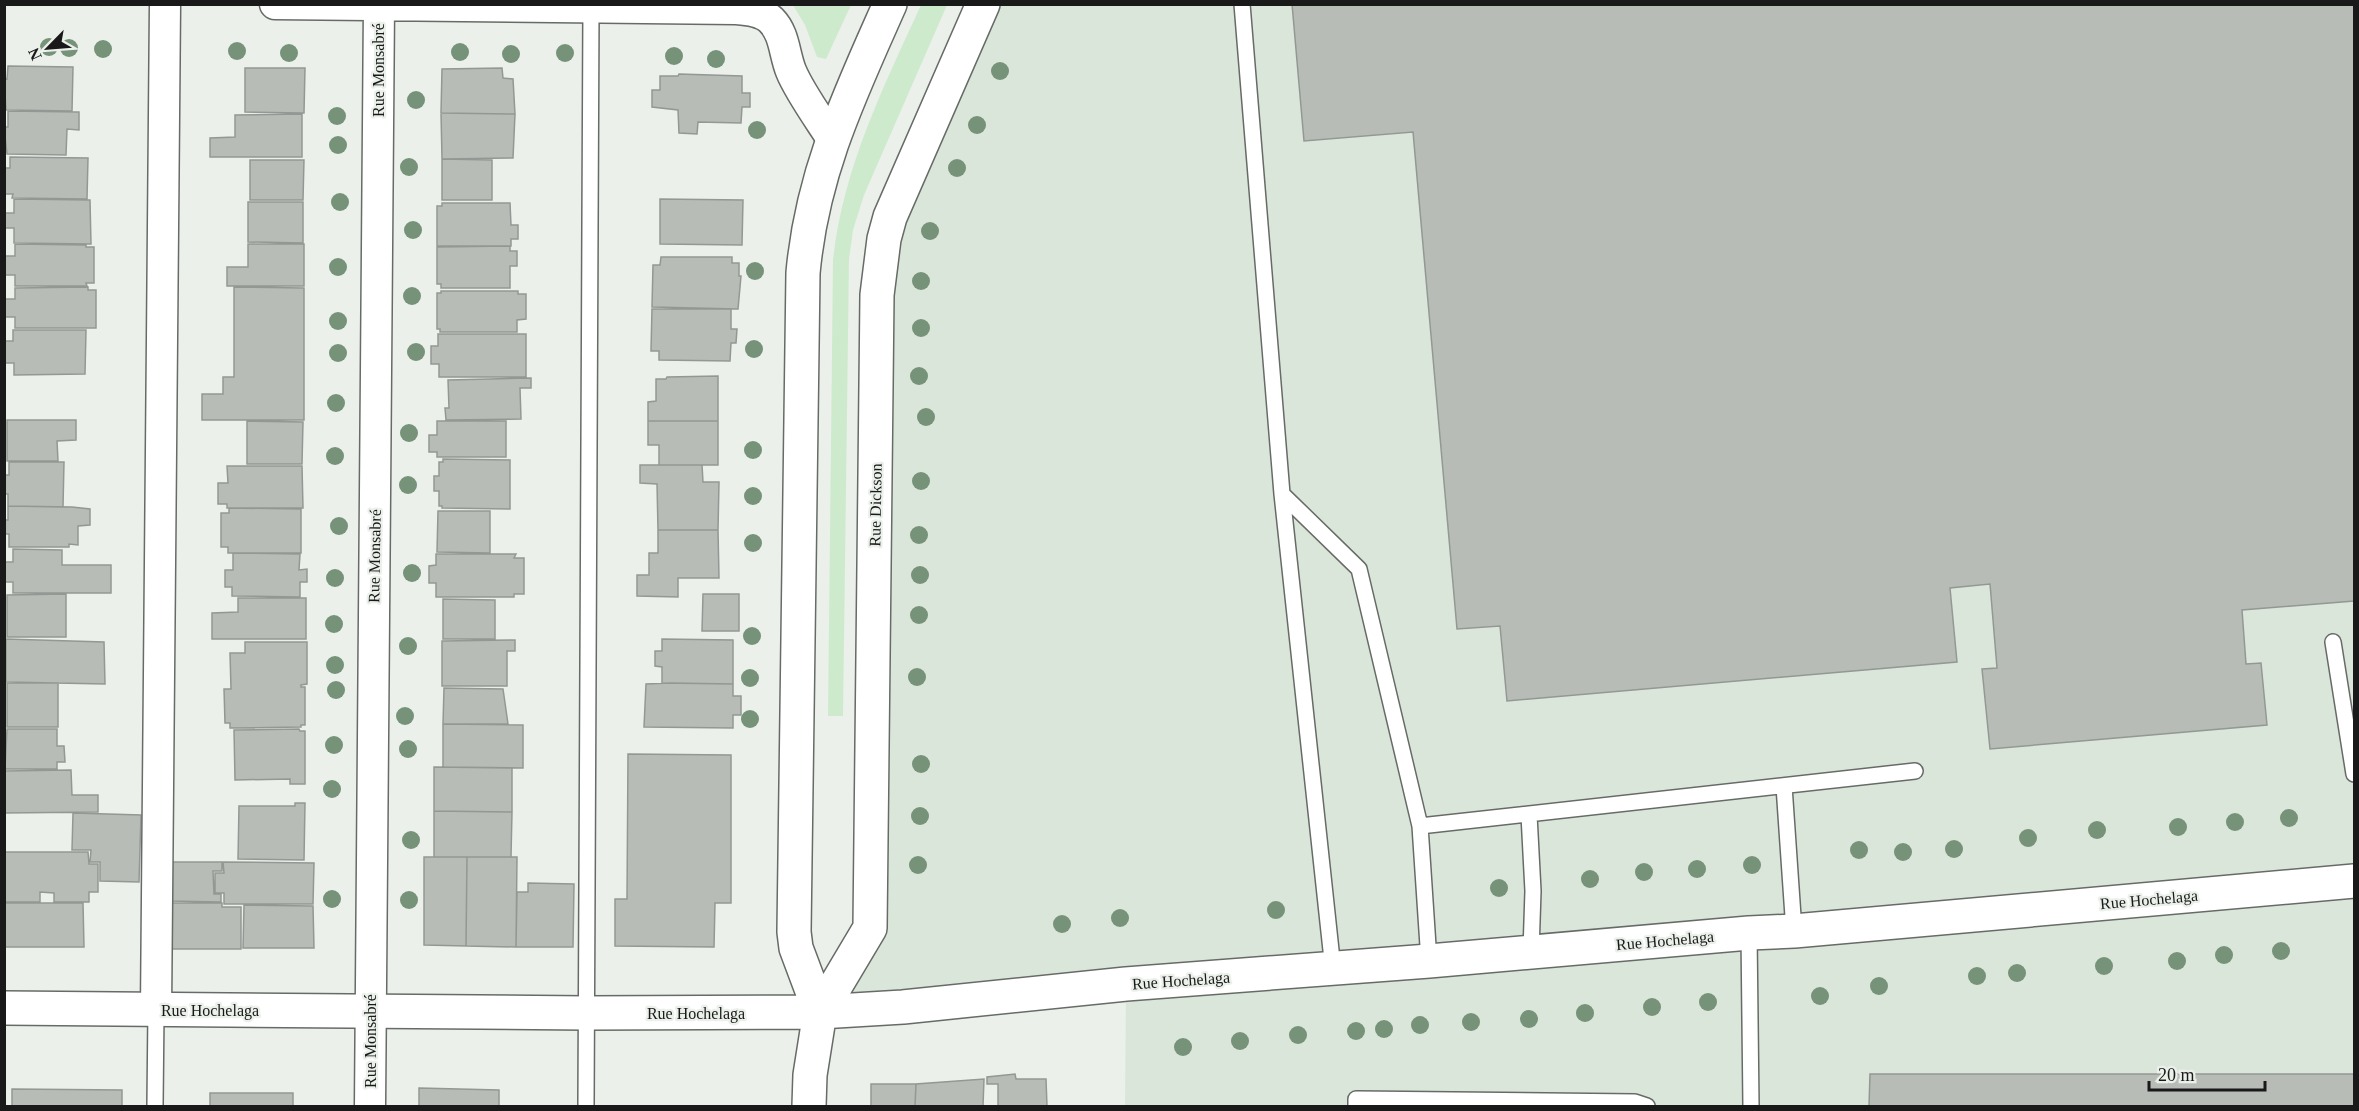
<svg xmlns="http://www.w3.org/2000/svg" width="2359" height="1111" viewBox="0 0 2359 1111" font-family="Georgia,serif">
<rect width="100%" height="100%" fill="#ebf0eb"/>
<path fill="#dbe6db" d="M983,5H2354V1106H1125L1126,985L820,1012L862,944L877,295Z"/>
<path fill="#ceeacd" d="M793,5H851L826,59L817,57L805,25Z
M921,5H947L864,195L853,230L849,259L843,716H828L833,260C843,168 883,88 921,5Z"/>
<path fill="#b7bcb7" stroke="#949894" stroke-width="1.5" d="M1292,4H2354V601L2242,610L2246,664L2261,663L2267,725L1990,749L1982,669L1997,668L1990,584L1950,588L1957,662L1507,701L1500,626L1457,629L1413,132L1304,141Z
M8,66L73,67L72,111L6,110L4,78L7,79Z
M245,68H305L304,113L245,112Z
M502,68L503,78L513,79L515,114L441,113L442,69Z
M679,74L742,76V93H750V107H742L741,123L698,122L697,134L679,133L678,110L652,107V90H660V76H678Z
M8,111L79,112V130L67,129L66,155L7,154L4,127H8Z
M441,113L515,114L513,158L442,159Z
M302,114V157H210V138L235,137V115Z
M10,157L88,158L87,199L12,198L13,194H4V168H10Z
M442,159L492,160V200H442Z
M250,160H304L303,200H250Z
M14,199L90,200L91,244L14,243V228H5V213H14Z
M660,199L743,200L742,245L660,244Z
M248,202H303V243L248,242Z
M442,203H510L511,225H518V239H511V246H437V206H442Z
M15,244L86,245V247H94V283H86L87,286H15V275H4V256H15Z
M248,244H304V286H227V267H248Z
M510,246V251H517V266H510V288H441V284H437V247Z
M661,257H732V263H739V276H741L738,309L652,307L653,265H660Z
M88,287V290H96V328H15V317H5V299H15V288Z
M234,287L304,288V420H202V394H223V377H234Z
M441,291H518V294H526V319L517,320V332H440V329H437V293H441Z
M652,309H731V329H737L736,343H731L730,361L659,360V351H651Z
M13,330H86L85,374L14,375V363H4V341H13Z
M438,334H526V377H439V364H431V346H438Z
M718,376V421H648V402L656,401V379H666L667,377Z
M531,378V388H520L521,419L446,420L445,408H449L448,380Z
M7,420H76V440L57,441L58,461H7Z
M247,421L303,422L302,464H247Z
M437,421H506V457H437V452H429V435H437Z
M648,421H718V465H659V445H648Z
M443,459L510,460V509L442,508V506H439V491H434V476H439V462H443Z
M9,462H64L63,507L8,506V494H4V475H9Z
M640,465H702L703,482H719L718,530H658L657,484L640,483Z
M227,466H302L303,508H227V504H218V483H228Z
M8,506L72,507L90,509V525L78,526V545L69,544V547H9V534H4V520H8Z
M229,508L301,509V553H228V547H221V513H229Z
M438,511H490V553L437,552Z
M658,530H718L719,578H678V597L637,596V575H649V553H658Z
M13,549L62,550V565H111V593H13V582H4V562H13Z
M233,553L300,554L299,570L307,569V582H300V597L232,596V587H225V570H233Z
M436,554H516L514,558H524V594H514V597H436V583H429V566L436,565Z
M66,594V637H7V595Z
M703,594H739V631H702Z
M238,598H306V639H212V613L238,612Z
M443,599L495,600V639H443Z
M6,639L104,642L105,684L6,682Z
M662,639L733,640V684L662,683V667L655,666V651H662Z
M515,640V651H507V686H442V641Z
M245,642H307V684L301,685V687H305V725H301V727L230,728V723H225L224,689H231L230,653H245Z
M7,683H58V727H7Z
M670,683L733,684V696H741V715H733V728L644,727L646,684Z
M444,688L503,689L508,724H443Z
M443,724L523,725V768L443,767Z
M7,729H57V746H64L65,762H57V769H5Z
M299,729L300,731H305V784H290V779L235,780L234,730Z
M628,754L731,755V903H715L714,947L615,946V899H627Z
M434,767L512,768V812L434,811Z
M71,770L72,795H98V812L4,813V771Z
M295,803H305L304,860L238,859L239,806H295Z
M434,811L512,812L511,857H434Z
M73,813L141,815L139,882L100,881V862H90L91,850H72Z
M4,852H88L89,864H98V892H89V902H54V893L40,892V902H4Z
M424,857H467L466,946L424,945Z
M467,857H517L516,947L466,946Z
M169,862H222V871H213L214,894H221V902L169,901Z
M223,862L314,863L313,904H224V893H215V873H224Z
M528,883L574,884L573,947H516L517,892H528Z
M4,903H83L84,947H4Z
M166,903H222V907H241V949H167Z
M244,905L313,906L314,948H243Z
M1015,1074L1016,1079H1046L1047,1106H998V1084H987V1077Z
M1870,1074H2354V1106H1869Z
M984,1079L983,1106H915L916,1084Z
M871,1084H916L915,1106H871Z
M419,1088L499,1090V1106H419Z
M12,1089L122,1090V1106H12Z
M210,1093H293V1106H210Z"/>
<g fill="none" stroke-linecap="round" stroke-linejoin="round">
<defs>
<path id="lane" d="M1242,4L1282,494L1333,969
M1282,494L1359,569L1420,826L1429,961
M2333,642L2354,774
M1784,786L1794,931
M1529,815L1533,891L1531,951
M1420,826L1915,771
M1749,933L1751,1106
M155,1106L156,1010
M586,1106L591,7
M1356,1106V1099L1635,1102L1647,1106"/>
<path id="street" d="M275,4L736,9C748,10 762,11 771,20C785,34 784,54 791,71C799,91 820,120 832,139
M156,1010L165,4
M370,1106L379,4"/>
<path id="secondary" d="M4,1008L587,1013L820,1012L903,1007L1126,984L1429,961L1749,933L1794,931L2354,881
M820,1012L796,948L794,932L803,273C812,173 850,94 890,4
M809,1106L810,1075L820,1012L870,928L877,295L884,239L890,217L983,4"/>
</defs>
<use href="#lane" stroke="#676b67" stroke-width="18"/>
<use href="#street" stroke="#676b67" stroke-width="33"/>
<use href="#secondary" stroke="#676b67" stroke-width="36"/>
<use href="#lane" stroke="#fff" stroke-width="15"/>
<use href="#street" stroke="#fff" stroke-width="30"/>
<use href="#secondary" stroke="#fff" stroke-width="33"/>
</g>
<g fill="#769278">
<circle cx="49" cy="47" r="9"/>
<circle cx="69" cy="48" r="9"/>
<circle cx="103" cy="49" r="9"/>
<circle cx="237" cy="51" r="9"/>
<circle cx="460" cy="52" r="9"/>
<circle cx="289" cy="53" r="9"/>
<circle cx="565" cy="53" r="9"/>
<circle cx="511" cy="54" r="9"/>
<circle cx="674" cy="56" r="9"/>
<circle cx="716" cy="59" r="9"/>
<circle cx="1000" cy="71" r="9"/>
<circle cx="416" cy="100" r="9"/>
<circle cx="337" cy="116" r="9"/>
<circle cx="977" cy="125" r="9"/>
<circle cx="757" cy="130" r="9"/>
<circle cx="338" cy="145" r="9"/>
<circle cx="409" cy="167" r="9"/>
<circle cx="957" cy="168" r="9"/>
<circle cx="340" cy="202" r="9"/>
<circle cx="413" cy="230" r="9"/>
<circle cx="930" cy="231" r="9"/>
<circle cx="338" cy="267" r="9"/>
<circle cx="755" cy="271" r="9"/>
<circle cx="921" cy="281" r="9"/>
<circle cx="412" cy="296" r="9"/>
<circle cx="338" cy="321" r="9"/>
<circle cx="921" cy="328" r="9"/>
<circle cx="754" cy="349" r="9"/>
<circle cx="416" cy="352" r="9"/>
<circle cx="338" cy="353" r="9"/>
<circle cx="919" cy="376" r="9"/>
<circle cx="336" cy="403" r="9"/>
<circle cx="926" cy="417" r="9"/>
<circle cx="409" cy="433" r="9"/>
<circle cx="753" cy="450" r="9"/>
<circle cx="335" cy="456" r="9"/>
<circle cx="921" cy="481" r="9"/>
<circle cx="408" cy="485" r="9"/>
<circle cx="753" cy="496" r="9"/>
<circle cx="339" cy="526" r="9"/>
<circle cx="919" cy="535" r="9"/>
<circle cx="753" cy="543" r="9"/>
<circle cx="412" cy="573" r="9"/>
<circle cx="920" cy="575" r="9"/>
<circle cx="335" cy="578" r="9"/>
<circle cx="919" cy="615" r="9"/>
<circle cx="334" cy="624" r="9"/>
<circle cx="752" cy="636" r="9"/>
<circle cx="408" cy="646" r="9"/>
<circle cx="335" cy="665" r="9"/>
<circle cx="917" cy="677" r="9"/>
<circle cx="750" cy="678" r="9"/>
<circle cx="336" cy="690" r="9"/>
<circle cx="405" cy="716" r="9"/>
<circle cx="750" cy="719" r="9"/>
<circle cx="334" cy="745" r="9"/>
<circle cx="408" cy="749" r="9"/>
<circle cx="921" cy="764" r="9"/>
<circle cx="332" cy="789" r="9"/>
<circle cx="920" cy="816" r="9"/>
<circle cx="2289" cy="818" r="9"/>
<circle cx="2235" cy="822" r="9"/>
<circle cx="2178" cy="827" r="9"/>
<circle cx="2097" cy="830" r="9"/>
<circle cx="2028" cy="838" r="9"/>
<circle cx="411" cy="840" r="9"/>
<circle cx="1954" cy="849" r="9"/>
<circle cx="1859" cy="850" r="9"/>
<circle cx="1903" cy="852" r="9"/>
<circle cx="918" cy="865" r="9"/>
<circle cx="1752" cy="865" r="9"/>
<circle cx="1697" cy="869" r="9"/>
<circle cx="1644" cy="872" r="9"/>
<circle cx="1590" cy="879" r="9"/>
<circle cx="1499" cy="888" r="9"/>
<circle cx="332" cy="899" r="9"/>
<circle cx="409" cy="900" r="9"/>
<circle cx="1276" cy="910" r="9"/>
<circle cx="1120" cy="918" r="9"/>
<circle cx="1062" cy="924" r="9"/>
<circle cx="2281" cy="951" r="9"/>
<circle cx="2224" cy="955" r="9"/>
<circle cx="2177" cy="961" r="9"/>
<circle cx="2104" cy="966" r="9"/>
<circle cx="2017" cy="973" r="9"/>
<circle cx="1977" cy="976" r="9"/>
<circle cx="1879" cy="986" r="9"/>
<circle cx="1820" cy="996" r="9"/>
<circle cx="1708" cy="1002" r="9"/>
<circle cx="1652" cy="1007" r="9"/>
<circle cx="1585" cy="1013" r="9"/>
<circle cx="1529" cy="1019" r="9"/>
<circle cx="1471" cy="1022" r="9"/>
<circle cx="1420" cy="1025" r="9"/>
<circle cx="1384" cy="1029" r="9"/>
<circle cx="1356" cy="1031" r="9"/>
<circle cx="1298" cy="1035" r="9"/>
<circle cx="1240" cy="1041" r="9"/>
<circle cx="1183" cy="1047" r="9"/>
</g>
<g text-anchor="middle" stroke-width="4.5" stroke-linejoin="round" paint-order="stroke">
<g font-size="16" fill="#181918" stroke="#ebf0eb">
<text transform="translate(378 70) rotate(-90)" y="6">Rue Monsabré</text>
<text transform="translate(875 505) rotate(-89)" y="6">Rue Dickson</text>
<text transform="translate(374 556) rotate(-89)" y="6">Rue Monsabré</text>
<text transform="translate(2149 899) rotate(-5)" y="6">Rue Hochelaga</text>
<text transform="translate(1665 940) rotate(-5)" y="6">Rue Hochelaga</text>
<text transform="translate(1181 980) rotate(-4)" y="6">Rue Hochelaga</text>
<text x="210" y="1016">Rue Hochelaga</text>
<text x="696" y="1019">Rue Hochelaga</text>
<text transform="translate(370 1041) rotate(-90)" y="6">Rue Monsabré</text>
</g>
</g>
<rect width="2359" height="1111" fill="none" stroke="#181918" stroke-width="12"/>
<g transform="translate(48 48) rotate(245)" stroke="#ebf0eb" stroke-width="4.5" paint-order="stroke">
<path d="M0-4.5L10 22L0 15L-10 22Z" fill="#181918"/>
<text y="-9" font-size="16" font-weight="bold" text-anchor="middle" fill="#181918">N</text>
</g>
<path d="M2149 1081v9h116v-9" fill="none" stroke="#181918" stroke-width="3"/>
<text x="2158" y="1081" font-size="18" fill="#181918" stroke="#ebf0eb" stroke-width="4.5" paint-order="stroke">20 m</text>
</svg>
